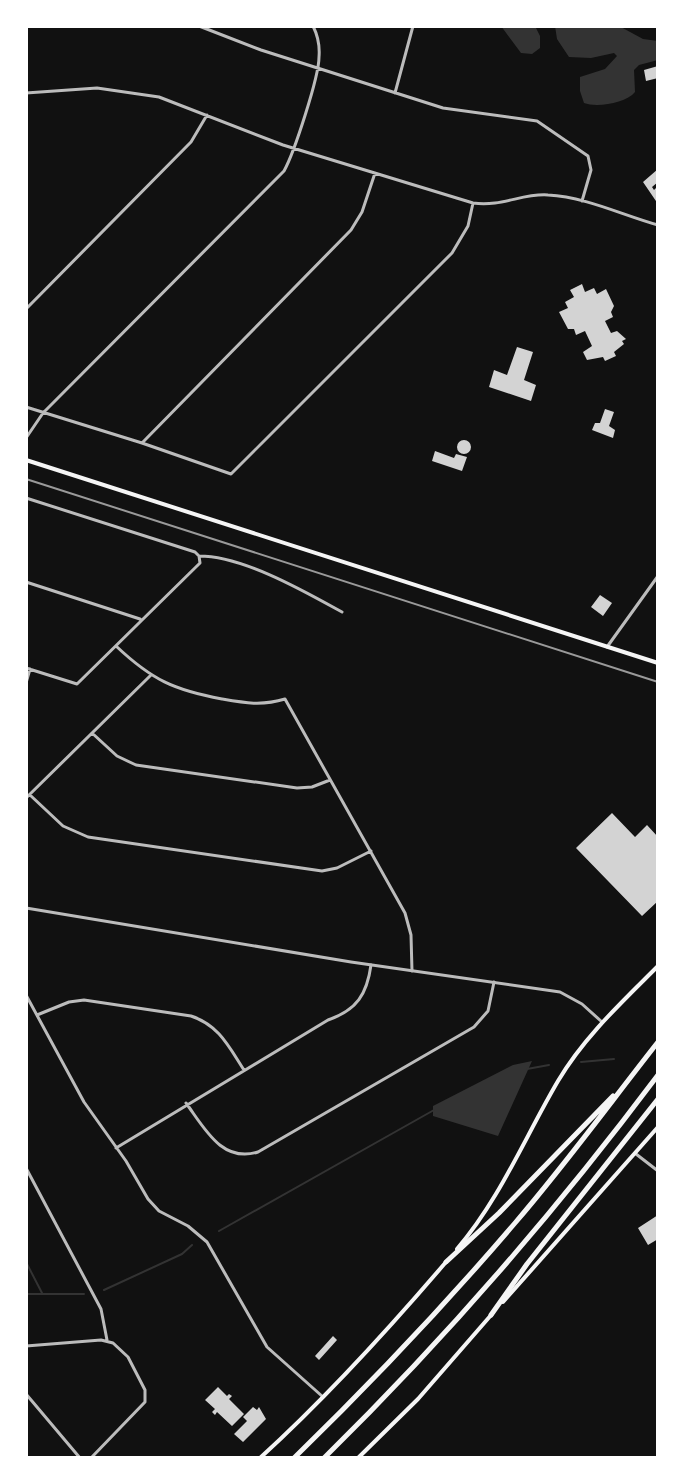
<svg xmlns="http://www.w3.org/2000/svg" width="684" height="1484" viewBox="0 0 684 1484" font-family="Quicksand,sans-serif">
<rect width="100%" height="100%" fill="#111"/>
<path fill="#333" d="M501,26H535L540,36V48L532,54L521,53Z
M555,26H619L643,39L658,41V60L639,65L634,70L635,92C626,103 597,108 584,103L580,91V77L605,69L617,56L614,53L591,58L569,57L557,39Z
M532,1061L498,1136L433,1116V1106L513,1065Z"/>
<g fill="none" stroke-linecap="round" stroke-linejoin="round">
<path stroke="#333" stroke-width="2" d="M581,1062L614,1059
M527,1069L549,1065
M219,1231L434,1110
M26,1262L42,1293
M104,1290L182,1254L192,1245
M26,1294H84"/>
</g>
<path fill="#d3d3d3" d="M658,66V78L646,81L644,70Z
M658,169V182L652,187L654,190L658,186V204L643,182Z
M582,284L585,292L594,288L597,294L606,289L614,306L611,312L613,317L605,321L611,333L617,331L626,339L622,341L624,344L614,352L616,356L605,361L603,357L587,360L583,352L592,346L585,331L576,335L574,329H568L559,312L568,308L565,302L574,297L570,290Z
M517,347L533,352L524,380L536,385L531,401L489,387L494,370L507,375Z
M605,409L614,412L609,426L615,430L613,438L592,430L595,423H600Z
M457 447a7 7 0 1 1 14 0a7 7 0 1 1-14 0Z
M435,451L454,458L456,454L467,457L462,471L432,461Z
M600,595L612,603L603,616L591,607Z
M612,813L635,837L647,825L658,837V901L642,916L576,848Z
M658,1215V1239L648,1245L638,1228Z
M333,1336L337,1340L319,1360L315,1356Z
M218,1387L227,1396L229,1394L232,1396L229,1399L244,1414L232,1426L217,1412L215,1415L212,1412L215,1409L205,1400Z
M253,1407L257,1410L259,1407L266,1419L243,1442L234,1434L247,1421L243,1417Z"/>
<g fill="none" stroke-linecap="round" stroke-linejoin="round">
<path stroke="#bcbcbc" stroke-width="3" d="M199,26L261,50L443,108L537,121L588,156L591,170L582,201
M26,93L97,88L159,97L283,145L473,203C502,207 523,193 548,195C586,197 622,215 658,225
M395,93L413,26
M26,309L191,142L207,115
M26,407L142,443L231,474L452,253L468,226L473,203
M26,438L43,413L284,171C294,153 319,77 319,57C320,45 318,36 313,26
M142,443L351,230L362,212L375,173
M26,498L195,552L199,556C243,556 304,591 342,612
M26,582L140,619
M116,646C152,680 174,690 222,699C245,703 262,706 285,699L405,913L411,935L412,971
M26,668L77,684L200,563L199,556
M26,683L30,669
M92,733L117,756L136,765L297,788L312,787L330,780
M30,795L63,826L88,837L322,871L337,868L371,851
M26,798L151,675
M26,995L84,1102L126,1161L148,1199L159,1211L188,1226L207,1242L267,1347L323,1397
M37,1015L69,1002L84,1000L191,1016C219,1025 229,1047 244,1070
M186,1103C205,1129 222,1163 258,1152L474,1027L488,1011L494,982
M116,1148L328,1020C357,1010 367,994 371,965
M636,1154L658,1171
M26,1168L101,1309L107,1340
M26,1346L101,1340L113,1343L128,1357L145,1390V1402L91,1458
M26,1394L80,1458"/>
<path stroke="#bcbcbc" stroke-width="3" d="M607,647L658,576
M26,908L351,962L560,992L582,1004L602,1022"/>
<path stroke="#f5f5f5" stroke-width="4" d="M26,460L658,663
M457,1249C500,1199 525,1137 558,1081C584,1037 622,1002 658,966
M503,1302L658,1127
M260,1458C327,1397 387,1331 446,1262
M358,1458L418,1399L492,1314"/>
<path stroke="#f5f5f5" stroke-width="5" d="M446,1262L499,1213L613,1096
M491,1315L527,1264L658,1099
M294,1458C371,1383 445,1305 515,1223C565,1165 610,1103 658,1042
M324,1458C445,1339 556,1211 658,1075"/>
<path stroke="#9a9a9a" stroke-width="2" d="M26,479L658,682"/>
</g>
<rect width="684" height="1484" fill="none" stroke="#ffffff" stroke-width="56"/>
</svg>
